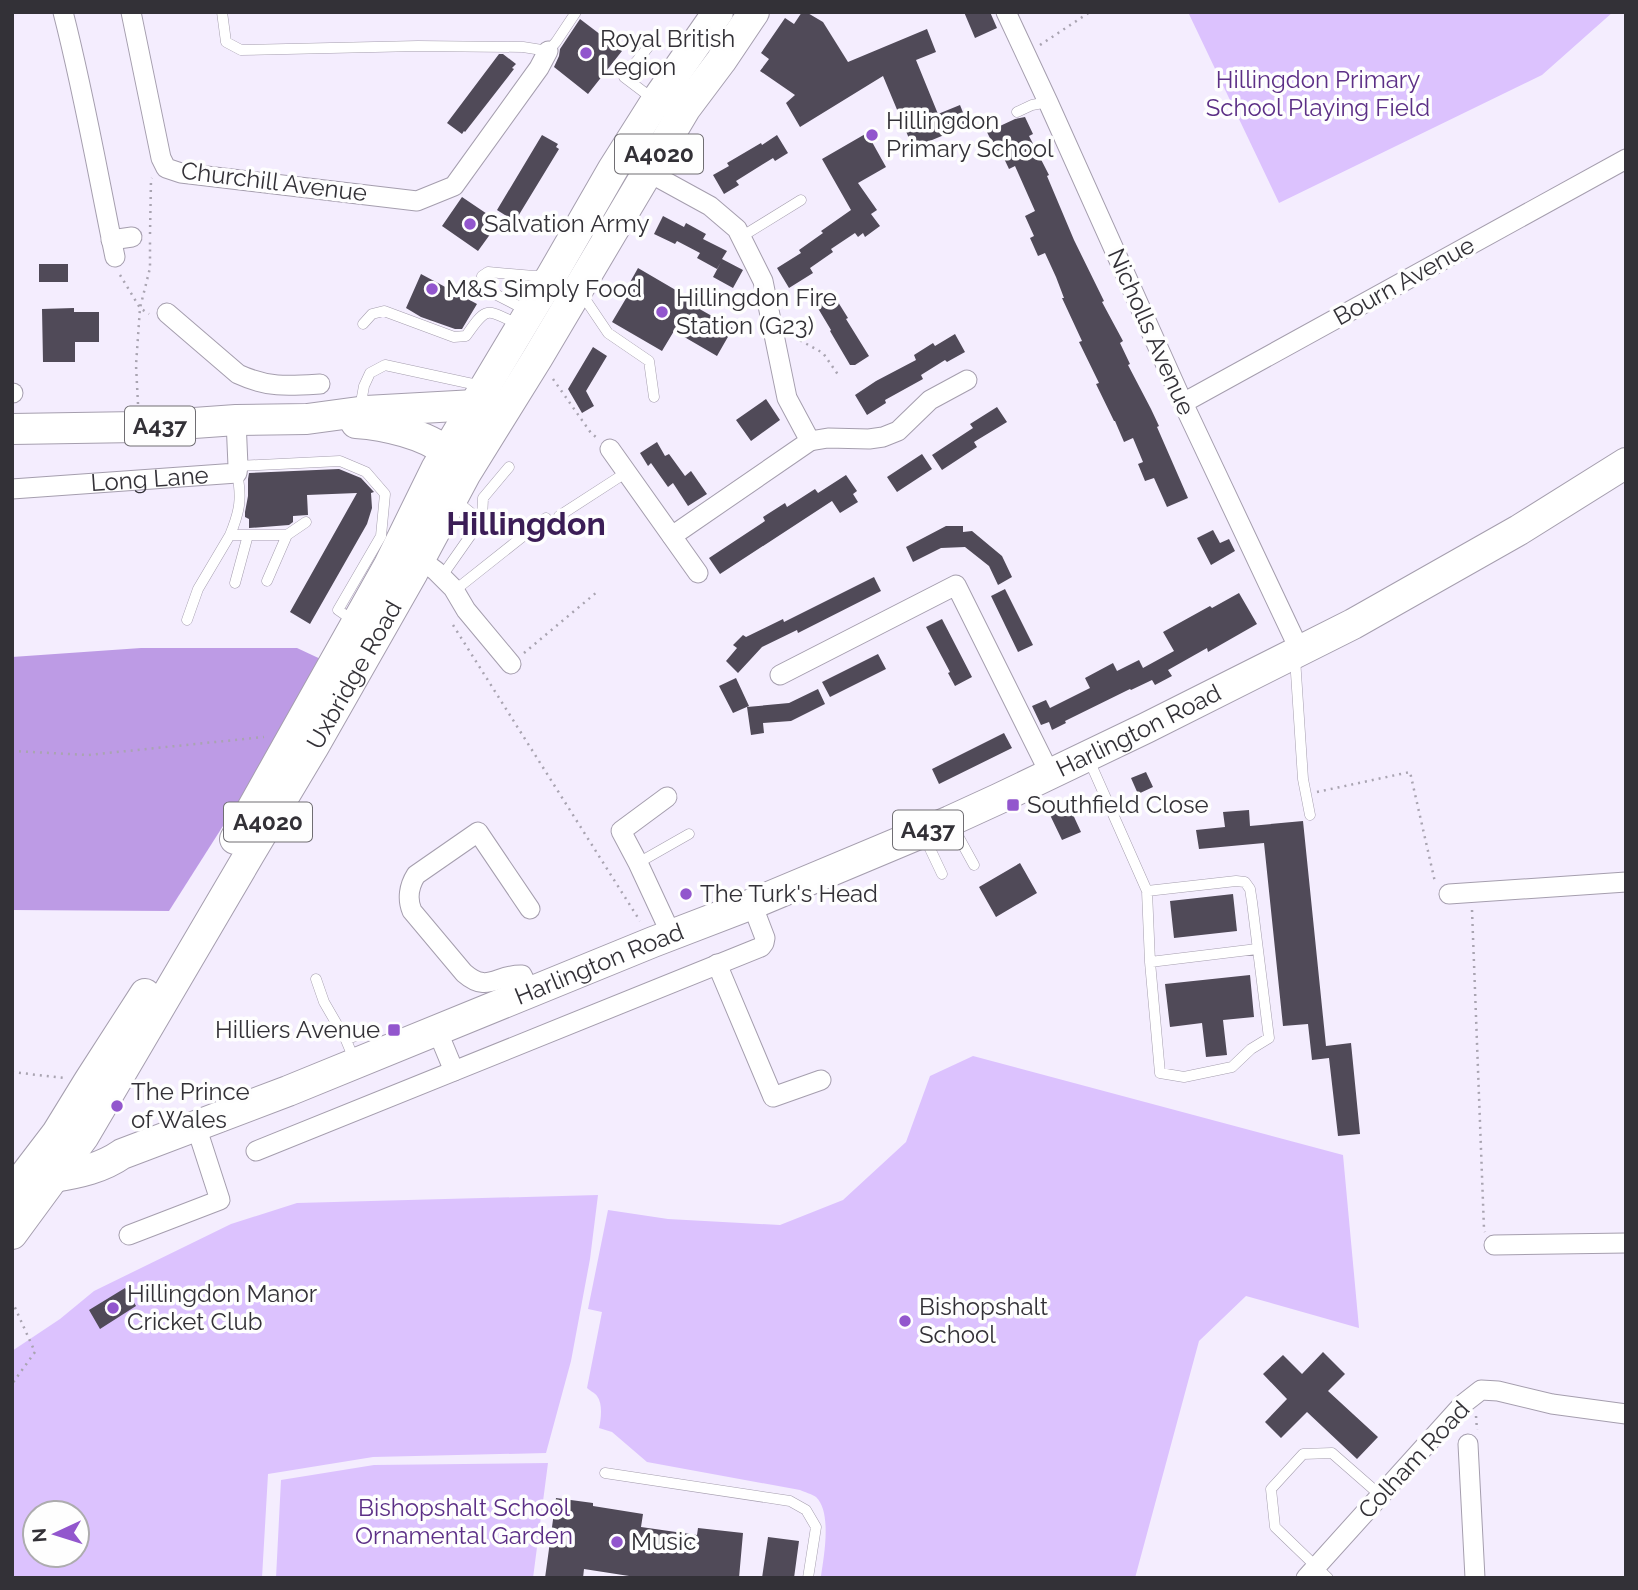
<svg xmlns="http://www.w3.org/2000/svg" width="1638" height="1590" viewBox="0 0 1638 1590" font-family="Raleway,sans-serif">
<rect width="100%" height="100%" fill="#f4edfe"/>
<path fill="#dcc2fe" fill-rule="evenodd" d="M1188,12H1613L1542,75L1279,203Z
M973,1056L1343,1155L1359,1328L1246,1296L1199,1341L1135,1578H832L821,1576C824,1556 832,1512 816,1497C812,1494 804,1492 800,1490L647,1462L612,1432L599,1428C601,1419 603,1404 597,1396C596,1394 588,1389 587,1388L602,1312L588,1309L608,1210L668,1219L780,1225L843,1200L906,1142L930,1076Z
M598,1195L590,1259L571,1361L546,1453L373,1457L268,1474L262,1578H12V1351L60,1319L94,1291L231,1224L297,1203ZM35,1513H77V1555H35Z
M548,1463L533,1578H276L281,1480L374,1465Z"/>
<path fill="#bd9be5" d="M141,648H297L327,662L169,911L12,910V657Z"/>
<path fill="#504a58" d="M802,12H806L823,22L848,62L927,29L936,52L916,60L938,114L960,105L968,125L913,148L883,76L800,127L786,103L795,95L760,71L769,59L761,53L785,18L794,24Z
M964,12H990L997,28L975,38Z
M580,19L622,51L588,94L554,67L559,56L560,49Z
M499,54H503L516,64L512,68L514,69L465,132L464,131L462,134L447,123Z
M1025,117L1033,134L1029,136L1049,175L1047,176L1074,240L1104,301L1102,302L1123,341L1120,343L1130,364L1128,365L1151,409L1159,426L1157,427L1188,498L1167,507L1154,478L1145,481L1138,464L1143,462L1133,438L1124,442L1115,421H1114L1096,384L1099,383L1079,342L1082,341L1062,298H1064L1056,277L1045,253L1038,256L1030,238L1034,236L1025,216L1035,211L1015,166L1009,169L1000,150L996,151L987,132L1015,119Z
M867,133L886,167L858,183L877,210L871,214L880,226L865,237L863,233L858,237L855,233L831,249L833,252L810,268L813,273L789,288L777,268L801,253L799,250L823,233L821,231L851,210L822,159Z
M542,135L558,144L556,147L559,149L517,218L515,217L513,220L497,210Z
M777,135L788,153L775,161L773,158L736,181L739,185L724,194L713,175L729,166L727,163L761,143L762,145Z
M462,197L499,222L478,251L442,226Z
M663,216L684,227L686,223L706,234L703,239L727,251L722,259L743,270L733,288L713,277L721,262L717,269L697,258L700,253L677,241L675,244L654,234Z
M39,264H68V282H39Z
M638,268L691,299L689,303L733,328L717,356L674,331L662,351L612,322L628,295L624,293Z
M421,274L477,304L462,329H455L421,317L406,308Z
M833,294L848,318L846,319L869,356L855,365H850L830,331L831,330L816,305Z
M74,308V312H99V342H75V362H43L42,309Z
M955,334L965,352L947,362L945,360L921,375L923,379L885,400L886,403L867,415L855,395L876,381L916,360L914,355L933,343L935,346Z
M593,347L607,356L586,391L594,406L582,413L568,389Z
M766,399L780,420L751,441L736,420Z
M997,407L1007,422L974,442L977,447L942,470L932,455L973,428L970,424Z
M657,442L665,456L669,454L685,476L691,471L707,494L688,506L673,483L668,487L651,463L648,466L640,453Z
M922,454L932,469L897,492L887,477Z
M339,469L361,478L374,492L371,493L372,508L367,524L310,624L290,612L357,493L307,495L308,515L293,516V522L289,525L249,528V519L245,517V512L248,496V479L249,473Z
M846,475L857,491L853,494L858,502L840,513L832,501L720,574L709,558L765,521L763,517L785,503L787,507L815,489L818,493Z
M946,526H963V532L972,531L1002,556L1012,577L998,585L989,566L965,547L941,548L913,562L906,547Z
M1213,530L1220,543L1229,539L1235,551L1211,565L1197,538Z
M874,577L881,591L798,633L797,630L762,647L738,673L726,661L737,648L733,645L743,635L746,637L783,619L784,622Z
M1005,589L1033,645L1018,652L991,596Z
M1239,593L1257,624L1208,652L1207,648L1168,670L1172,676L1155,685L1152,680L1131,690L1130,689L1065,721L1066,723L1052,730L1049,722L1041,725L1032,706L1046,700L1050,708L1090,688L1085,678L1113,663L1117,671L1139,660L1143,668L1174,651L1163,632L1210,606L1212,608Z
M942,619L972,677L955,686L948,673L950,672L926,627Z
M878,654L886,669L830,697L822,682Z
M736,678L749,706L733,713L719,686Z
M818,689L825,704L791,721L763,723L764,733L751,735L747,707L789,703Z
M1004,733L1012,748L939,784L932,769Z
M1146,772L1153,787L1138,794L1131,778Z
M1069,806L1081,832L1062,840L1050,815Z
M1249,810L1250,826L1303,821L1326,1046L1351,1043L1360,1134L1338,1136L1329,1058L1312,1060L1308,1024L1283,1026L1264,843L1199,849L1196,830L1225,827L1223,812Z
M1020,863L1037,893L996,917L979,887Z
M1233,894L1237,931L1174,938L1170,901Z
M1250,975L1254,1017L1223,1020L1227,1055L1206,1057L1202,1023L1170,1027L1165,984Z
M125,1288L136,1306L100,1329L89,1310Z
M1323,1352L1345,1374L1328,1391L1378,1437L1357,1459L1307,1412L1281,1438L1265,1422L1287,1399L1263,1374L1283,1355L1302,1374Z
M556,1498L593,1503V1506L643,1514L641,1527L697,1535L698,1528L743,1533L739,1578H642L584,1569L583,1578H545Z
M768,1537L799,1541L794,1578H762Z"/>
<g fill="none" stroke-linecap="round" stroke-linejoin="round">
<defs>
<path id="service" d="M222,12L226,42L241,50L418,46L523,47L548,51L556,42L576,12
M653,99L624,77L653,41
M1017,112L1032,105L1048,102
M741,237L801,200
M581,293L608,333L649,361L654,397
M526,310L497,295L484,285L482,276L488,272L534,276L547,275
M363,324L372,314L384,311L454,337L466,336C488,304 486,310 520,325
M360,408L364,386L370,373L385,365L482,386
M238,466L340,461L366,472L385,494L381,536L338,610L354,621
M237,473C242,498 240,511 230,535H287L306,522
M454,499L481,521
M559,516L627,472
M442,576L482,519L483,498L509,467
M267,581L287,535
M235,583L248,535
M454,591L546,518
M187,620L198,589L230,535
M1295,658L1303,779L1310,815
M1089,760L1147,891L1150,962L1257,949
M952,825L974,865
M924,836L942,874
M638,863L689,834
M1147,891L1236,881L1245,882L1250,889L1252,902L1269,1038L1251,1049L1232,1067L1184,1077L1160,1073L1150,962
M316,979L324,1002L346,1040L354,1059
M346,1040L369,1030
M605,1473L790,1501L806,1510L816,1527L808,1578
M1328,1578L1275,1527L1271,1489L1303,1454L1332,1453L1380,1495"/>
<g id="minor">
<path d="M63,12C84,93 98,175 115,257"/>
<path d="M131,12L161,158L166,168L181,173L417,201L454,186L539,68L548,51"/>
<path d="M1006,12L1048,102L1183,403L1300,651"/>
<path d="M648,172L710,206L737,229L763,281L787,398L810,441L672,536"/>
<path d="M111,240L132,237"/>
<path d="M167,313L238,374C268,388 289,386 320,384"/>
<path d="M12,393H13"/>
<path d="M1183,403L1626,159"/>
<path d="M810,441L828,438L869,439L883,437L898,431L930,400L967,380"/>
<path d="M610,449L698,573"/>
<path id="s1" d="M12,489L237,473L238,466L236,420"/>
<path d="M420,559L436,571L453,588L466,610L511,664"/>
<path d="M780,675L956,585L1050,774"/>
<path d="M667,797L621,831L638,863L671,934"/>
<path d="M1449,894L1626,882"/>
<path d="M717,964L773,1097L821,1080"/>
<path d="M530,991L522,975C496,974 488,994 464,973L412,911C407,899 409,886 416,875L478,832L530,909"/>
<path d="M437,1030L454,1071"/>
<path d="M256,1151L761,947L764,943L765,938L752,904"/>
<path d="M129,1235L220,1200L196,1126"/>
<path d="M1494,1245L1626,1243"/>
<path d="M1468,1444L1475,1578"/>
<path d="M1306,1578L1463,1404L1481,1390L1498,1391L1552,1404L1626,1414"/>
</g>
<g id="primary">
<path d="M356,423C384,425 426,434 448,453C452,457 456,462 459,466"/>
<path d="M12,429L138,427L236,420L307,419L366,411L475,405"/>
<path d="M235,839L389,565L436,469L552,275L613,169L656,101L718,12"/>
<path id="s2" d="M54,1177C79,1173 102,1168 122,1154L288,1091L653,942L752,904L950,821L998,799L1146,728L1353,624L1519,530L1626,463"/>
<path d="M12,1192L57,1133L89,1081L145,994"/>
<path id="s3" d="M12,1234L84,1136L249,855L314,746L413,572L466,473L538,357L685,109L721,61L754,12"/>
</g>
</defs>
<use href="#service" stroke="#a59eae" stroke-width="11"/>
<use href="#minor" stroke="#a59eae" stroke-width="21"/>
<use href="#primary" stroke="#a59eae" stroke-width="32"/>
<path stroke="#a9a4b1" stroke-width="2.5" stroke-dasharray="2 5" stroke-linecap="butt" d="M1040,45L1090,12
M150,234L151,180L152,178
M120,275L140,308L149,314
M794,337L823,353L839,376
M553,379L591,433L597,438
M138,404L136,365L140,308L150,268V241
M453,625L640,921
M524,653L597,592
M12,751L88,755L264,737
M1317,792L1410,772L1435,882
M1472,910L1484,1229L1485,1232
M12,1072L64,1078
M12,1301L35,1352L12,1384
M1476,1416L1477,1430"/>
<use href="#service" stroke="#fff" stroke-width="10"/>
<use href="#minor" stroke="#fff" stroke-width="19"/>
<use href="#primary" stroke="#fff" stroke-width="30"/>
</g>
<g fill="#9256cd" stroke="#fefefe" stroke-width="2.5">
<circle cx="586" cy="53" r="7"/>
<circle cx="872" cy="135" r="7"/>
<circle cx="470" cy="224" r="7"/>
<circle cx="432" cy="289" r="7"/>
<circle cx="662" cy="312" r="7"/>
<rect x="1006" y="798" width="14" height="14" rx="3.5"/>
<circle cx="686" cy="894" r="7"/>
<rect x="387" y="1023" width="14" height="14" rx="3.5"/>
<circle cx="117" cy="1106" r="7"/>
<circle cx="113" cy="1308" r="7"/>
<circle cx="905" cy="1321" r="7"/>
<circle cx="617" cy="1542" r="7"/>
</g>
<g text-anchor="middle" stroke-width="7" stroke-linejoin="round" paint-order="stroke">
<g fill="#fefefe" stroke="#706e73" stroke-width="2">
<rect x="615" y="134.5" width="88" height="39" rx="5"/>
<rect x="125" y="406.5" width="70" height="39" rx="5"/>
<rect x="224" y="802.5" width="88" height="39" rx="5"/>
<rect x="893" y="810.5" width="70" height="39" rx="5"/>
</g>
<g font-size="23" font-weight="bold" fill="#333137">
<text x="659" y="162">A4020</text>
<text x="160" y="434">A437</text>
<text x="268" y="830">A4020</text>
<text x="928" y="838">A437</text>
</g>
<g font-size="24" fill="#333137" stroke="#fefefe" text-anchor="start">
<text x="600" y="47">Royal British<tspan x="600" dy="28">Legion</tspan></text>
<text x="886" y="129">Hillingdon<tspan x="886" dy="28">Primary School</tspan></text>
<text x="484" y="232">Salvation Army</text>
<text x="446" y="297">M&amp;S Simply Food</text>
<text x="676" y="306">Hillingdon Fire<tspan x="676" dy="28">Station (G23)</tspan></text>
<text x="1027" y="813">Southfield Close</text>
<text x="700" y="902">The Turk's Head</text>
<text x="380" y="1038" text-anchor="end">Hilliers Avenue</text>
<text x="131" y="1100">The Prince<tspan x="131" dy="28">of Wales</tspan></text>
<text x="127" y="1302">Hillingdon Manor<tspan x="127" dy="28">Cricket Club</tspan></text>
<text x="919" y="1315">Bishopshalt<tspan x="919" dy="28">School</tspan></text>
<text x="631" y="1550">Music</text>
</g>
<g font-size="24" fill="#5c2f86" stroke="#fefefe">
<text x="1318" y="88">Hillingdon Primary<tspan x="1318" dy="28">School Playing Field</tspan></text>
<text x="464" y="1516">Bishopshalt School<tspan x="464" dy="28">Ornamental Garden</tspan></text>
</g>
<g font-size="24" fill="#333137" stroke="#fefefe">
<text transform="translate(274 182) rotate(7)" y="8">Churchill Avenue</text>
<text transform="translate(1404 281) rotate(-29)" y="8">Bourn Avenue</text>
<text transform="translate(1151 332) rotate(66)" y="8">Nicholls Avenue</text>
<text dy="8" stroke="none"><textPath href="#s1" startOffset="138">Long Lane</textPath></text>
<text dy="8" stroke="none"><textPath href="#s3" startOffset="656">Uxbridge Road</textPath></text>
<text dy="8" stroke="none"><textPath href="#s2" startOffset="1174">Harlington Road</textPath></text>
<text dy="8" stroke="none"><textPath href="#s2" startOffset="586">Harlington Road</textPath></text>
<text transform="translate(1414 1460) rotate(-47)" y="8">Colham Road</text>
</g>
<g font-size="32" font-weight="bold" fill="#3b1d56" stroke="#fefefe">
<text x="526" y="535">Hillingdon</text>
</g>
</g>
<rect width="1638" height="1590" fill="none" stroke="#333137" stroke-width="28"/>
<g transform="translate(56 1534) rotate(266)"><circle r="33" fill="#fefefe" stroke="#adacae" stroke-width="2"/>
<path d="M0-5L12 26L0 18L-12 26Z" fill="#9256cd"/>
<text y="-10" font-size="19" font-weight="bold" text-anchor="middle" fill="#333137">N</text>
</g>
</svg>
